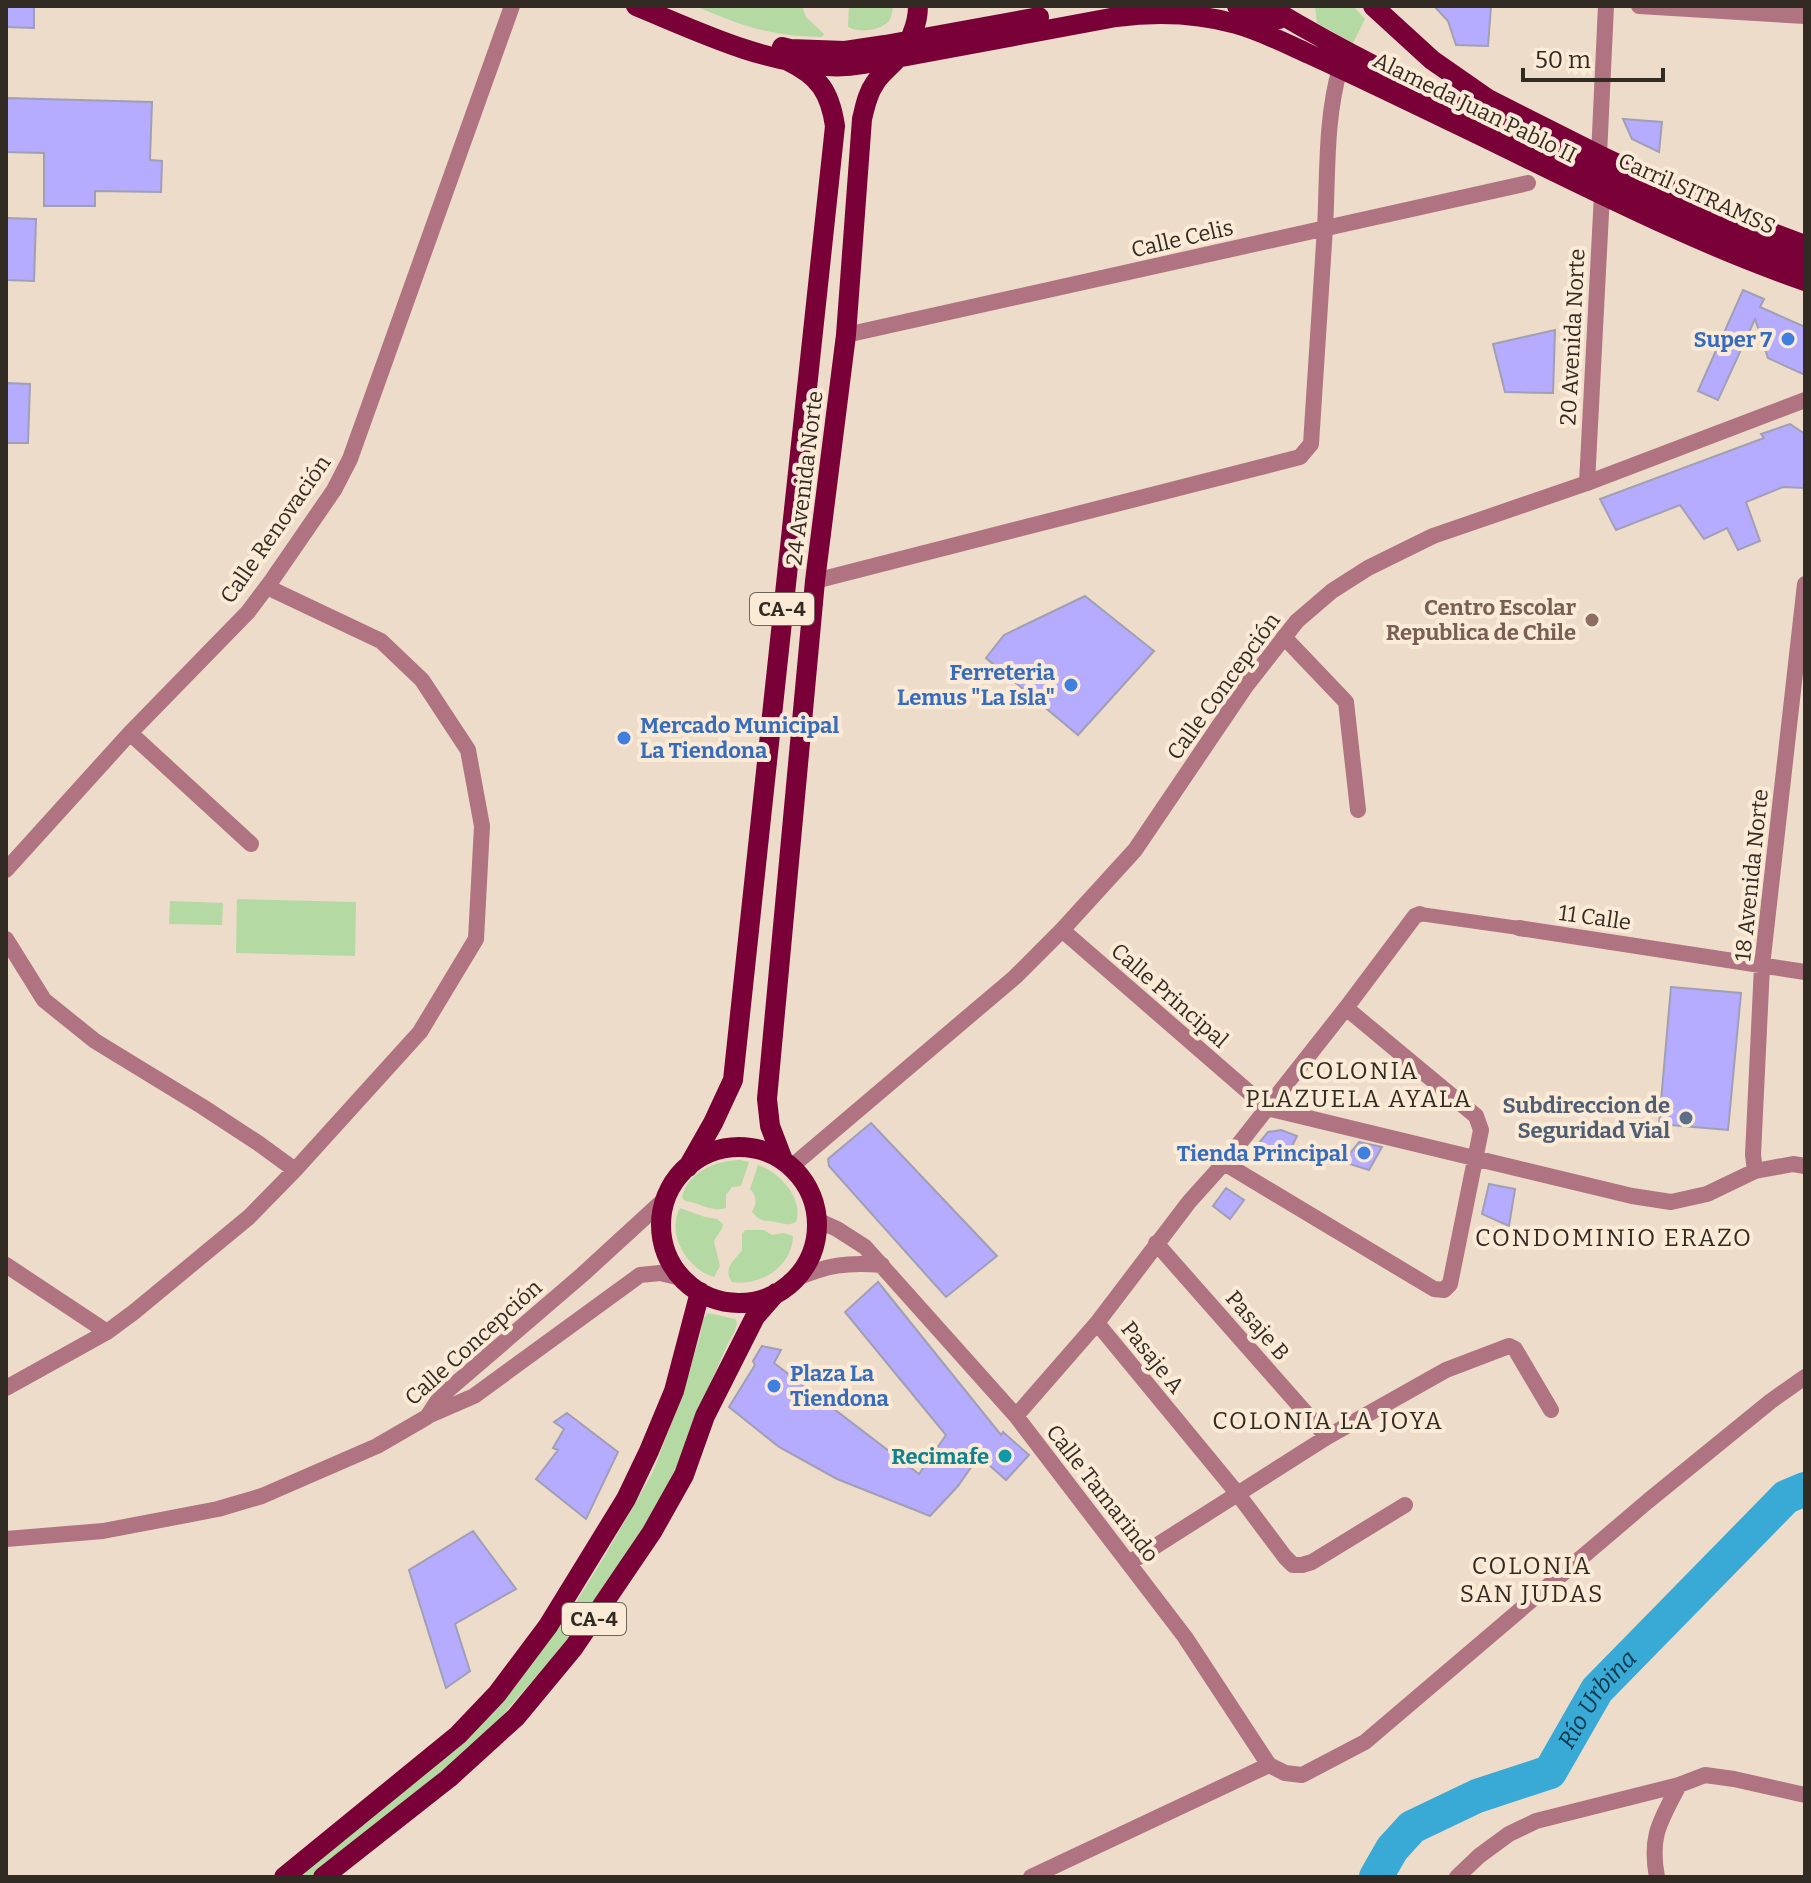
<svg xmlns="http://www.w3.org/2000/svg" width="1811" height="1883" viewBox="0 0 1811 1883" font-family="Bitter,serif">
<rect width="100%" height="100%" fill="#eddcc9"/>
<path fill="#b4d9a3" d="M695,6H802L806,17L824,34L822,37C770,36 742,26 695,6Z
M849,6H893V7C892,12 892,16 889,21C880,31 859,33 848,27Z
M1315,6H1353L1365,19L1353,43L1317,23Z
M237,899L356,902L355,956L236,953Z
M170,901L223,903L222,925L169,924Z
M740,1160L749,1162L741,1186L732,1187L726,1195V1208C712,1213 699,1202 685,1201L682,1197C689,1171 715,1161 740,1160Z
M758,1165C779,1172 804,1198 796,1222C787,1226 785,1224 776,1222C763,1220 762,1223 752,1212C757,1203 757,1196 750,1189Z
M680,1208L705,1217L717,1219L723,1224C722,1232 716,1235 714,1242L720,1266L714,1277C687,1269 666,1234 680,1208Z
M745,1230H764L772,1235L784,1233L793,1236C792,1267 761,1286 732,1282C722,1268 735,1260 742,1250V1234Z
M708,1313L735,1319L737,1323L735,1331L728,1343L708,1389L681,1458L653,1513L571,1637L492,1727L473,1746L311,1877H299L470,1737L511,1692L575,1604L606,1554L653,1472L685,1386L700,1335L703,1319Z"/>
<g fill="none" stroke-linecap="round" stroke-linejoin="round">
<path stroke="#39a9d6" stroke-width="34" id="s1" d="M1376,1877L1392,1849L1412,1827L1477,1796L1550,1772L1597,1690L1786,1497L1805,1489"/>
</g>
<path fill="#b5abff" stroke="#a09fb4" stroke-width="2" d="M6,6H34V28L6,27Z
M1434,6H1491L1488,46L1456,45L1448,21Z
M6,98L152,102L150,160L162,161L161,192L95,191V206H44V153L6,152Z
M1623,119L1662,122L1659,152L1632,139Z
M6,218L36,219L34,281L6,280Z
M1743,290L1764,299L1760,307L1805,327V375L1768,358L1755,319L1718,400L1698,391Z
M1555,330L1553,393L1505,392L1493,344Z
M6,383L30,384L28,443H6Z
M1790,424L1805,434L1804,488L1783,487L1746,502L1760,541L1738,550L1727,528L1704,539L1680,505L1616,530L1600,499L1764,438L1761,434Z
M1085,596L1154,651L1078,735L986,658L1004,635Z
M1671,987L1741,993L1728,1130L1659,1124Z
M871,1123L997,1256L946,1297L829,1166L828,1159Z
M1281,1130L1297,1136L1285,1160L1254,1149L1268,1132Z
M1359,1142L1382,1147L1369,1170L1343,1162Z
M1489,1184L1515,1189L1509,1226L1482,1214Z
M1226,1188L1244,1200L1230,1219L1213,1206Z
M878,1282L1001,1435L1003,1432L1029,1455L1006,1480L979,1456L958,1486L930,1516L837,1479L779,1447L729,1407L755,1365L753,1361L762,1346L781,1350L774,1363L919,1474L946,1435L845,1312Z
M567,1413L618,1452L586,1519L536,1479L558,1450L553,1448L564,1429L554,1422Z
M473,1531L516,1589L455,1624L470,1671L446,1688L409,1570Z"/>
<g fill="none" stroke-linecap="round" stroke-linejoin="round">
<path stroke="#b07382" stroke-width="14" d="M1420,914L1519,928"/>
<path stroke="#b07382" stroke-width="16" d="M1639,6L1805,16
M1599,155L1606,6
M846,335L1528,183
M1587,483L1602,194
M815,581L1300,457L1311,444C1316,372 1321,300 1325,228C1328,175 1325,120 1340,68
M1284,637L1346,702L1358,810
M130,733L251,844
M6,870L130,733L248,612L272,580L334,490L350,459L512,6
M1519,928L1805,972
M1062,930L1267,1108L1632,1196L1671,1202L1707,1194L1755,1171L1793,1164L1805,1166
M6,939L44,1000L95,1041L203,1107L258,1143L295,1170
M1224,1163L1434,1289L1444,1290L1450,1284L1481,1130L1476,1116L1346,1008
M1755,1171L1753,1155L1762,966L1805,584
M817,1220L837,1229L865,1247L1016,1416L1185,1637L1269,1765
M1156,1243L1327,1437
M6,1265L107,1332
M795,1279C827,1265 847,1262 882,1265
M1097,1323L1237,1493L1285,1557L1293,1565H1302L1312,1562L1405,1505
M6,1388L107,1332L134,1312L249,1217L295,1170L420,1032L476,939L482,826L468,750L422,680L381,641L267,587
M1016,1416L1097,1323L1189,1202L1224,1163L1346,1008L1415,916L1420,914
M1129,1563L1327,1437L1446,1370L1509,1346L1515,1349L1551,1410
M1031,1877L1269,1765L1285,1773L1302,1775L1365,1742L1648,1501L1771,1401L1805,1377
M1457,1877L1479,1856L1509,1834L1536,1821L1679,1785
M1657,1877C1649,1835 1661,1820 1679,1785L1705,1775L1734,1779L1805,1795"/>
<path stroke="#b07382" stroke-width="16" d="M791,1167L1015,977L1062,930L1135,850L1246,686L1297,621L1332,591L1368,568L1433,536L1587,483L1805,400
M428,1416L474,1396L640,1275L660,1273L681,1278
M6,1539L103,1531L218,1509L262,1496L377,1446L427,1417L440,1397L582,1275L666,1198"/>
<path stroke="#7a0038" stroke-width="20" d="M636,6C697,31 760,62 827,66C839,67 852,66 864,64L1116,17L1128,12
M1237,6L1279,19
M1267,6C1357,61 1454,105 1549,151C1632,192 1715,237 1805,264
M1373,6L1432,60L1488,99L1599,155L1730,217L1805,245
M1116,17C1156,12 1197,13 1236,24C1261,31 1285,43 1309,54C1355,75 1400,97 1446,119C1564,175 1681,238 1805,281
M782,47L790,49L845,51L885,45L1039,17
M661 1225a78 78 0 1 1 156 0a78 78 0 1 1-156 0Z
M783,1160L770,1126L767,1099L815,581L846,335L862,119C865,107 867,94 875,83C880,74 890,67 897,59C909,45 918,25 918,6
M688,1167L713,1123L733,1080L835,126C830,92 819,76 788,61
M284,1877L458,1735L497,1694L548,1626L626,1499L649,1451L674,1391L700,1292
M323,1877L449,1778L516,1717L574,1647L652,1532L684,1475L705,1416L755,1317L776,1293"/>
</g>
<g fill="#3f7fe0" stroke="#fbead6" stroke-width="3">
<circle cx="1788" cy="339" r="8"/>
<circle cx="1071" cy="685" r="8"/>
<circle cx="624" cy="738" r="8"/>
<circle cx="1364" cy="1153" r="8"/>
<circle cx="774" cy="1386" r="8"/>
</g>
<circle fill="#8d6e63" stroke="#fbead6" stroke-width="3" cx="1592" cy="620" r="8"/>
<circle fill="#5c6f8a" stroke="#fbead6" stroke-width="3" cx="1686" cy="1118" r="8"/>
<circle fill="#0f9aa8" stroke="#fbead6" stroke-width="3" cx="1005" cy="1456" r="8"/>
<g text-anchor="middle" stroke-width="8" stroke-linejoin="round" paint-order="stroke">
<g fill="#fbead6" stroke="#6e6459" stroke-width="2">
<rect x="750" y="593" width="64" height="32" rx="6"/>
<rect x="562" y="1603" width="64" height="32" rx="6"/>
</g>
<g font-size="20" font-weight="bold" fill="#322b24">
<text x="782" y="616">CA-4</text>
<text x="594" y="1626">CA-4</text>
</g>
<g font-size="22" fill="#322b24" stroke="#fbead6">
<text transform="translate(1475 107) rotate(26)" y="8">Alameda Juan Pablo II</text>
<text transform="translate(1697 193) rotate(24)" y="8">Carril SITRAMSS</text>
<text transform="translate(1182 238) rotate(-13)" y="8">Calle Celis</text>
<text transform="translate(1572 337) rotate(-87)" y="8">20 Avenida Norte</text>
<text transform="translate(804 478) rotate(-83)" y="8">24 Avenida Norte</text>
<text transform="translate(275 529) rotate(-55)" y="8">Calle Renovación</text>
<text transform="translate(1223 686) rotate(-54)" y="8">Calle Concepción</text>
<text transform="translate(1751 875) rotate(-84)" y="8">18 Avenida Norte</text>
<text transform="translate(1595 917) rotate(8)" y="8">11 Calle</text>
<text transform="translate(1170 995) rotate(41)" y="8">Calle Principal</text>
<text transform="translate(1258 1325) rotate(49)" y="8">Pasaje B</text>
<text transform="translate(473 1342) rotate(-42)" y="8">Calle Concepción</text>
<text transform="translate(1153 1357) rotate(51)" y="8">Pasaje A</text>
<text transform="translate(1103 1493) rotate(52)" y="8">Calle Tamarindo</text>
</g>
<g font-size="22" font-weight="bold" fill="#366cbe" stroke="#fbead6" text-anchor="end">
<text x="1772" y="347">Super 7</text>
<text x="1055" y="680">Ferreteria<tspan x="1055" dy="25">Lemus "La Isla"</tspan></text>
<text x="640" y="733" text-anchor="start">Mercado Municipal<tspan x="640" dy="25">La Tiendona</tspan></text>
<text x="1348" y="1161">Tienda Principal</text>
<text x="790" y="1381" text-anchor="start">Plaza La<tspan x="790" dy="25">Tiendona</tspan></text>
</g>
<g font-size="22" font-weight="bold" fill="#785e54" stroke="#fbead6" text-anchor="end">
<text x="1576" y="615">Centro Escolar<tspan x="1576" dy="25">Republica de Chile</tspan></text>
</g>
<g font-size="22" font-weight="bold" fill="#4e5e75" stroke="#fbead6" text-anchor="end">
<text x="1670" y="1113">Subdireccion de<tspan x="1670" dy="25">Seguridad Vial</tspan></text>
</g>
<g font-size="22" font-weight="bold" fill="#0d838f" stroke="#fbead6" text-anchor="end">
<text x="989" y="1464">Recimafe</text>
</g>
<g font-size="24" letter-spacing="2" fill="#322b24" stroke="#fbead6">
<text x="1359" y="1079">COLONIA<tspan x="1359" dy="28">PLAZUELA AYALA</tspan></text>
<text x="1614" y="1246">CONDOMINIO ERAZO</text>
<text x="1328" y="1429">COLONIA LA JOYA</text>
<text x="1532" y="1574">COLONIA<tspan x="1532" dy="28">SAN JUDAS</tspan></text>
</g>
<g font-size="24" font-style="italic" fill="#06384b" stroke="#fbead6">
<text dy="8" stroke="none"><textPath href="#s1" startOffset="298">Río Urbina</textPath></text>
</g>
</g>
<rect width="1811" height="1883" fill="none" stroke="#322b24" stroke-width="16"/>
<path d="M1523 68v12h140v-12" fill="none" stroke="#322b24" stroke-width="4"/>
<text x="1535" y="68" font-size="24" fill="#322b24" stroke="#fbead6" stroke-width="6" paint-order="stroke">50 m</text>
</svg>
